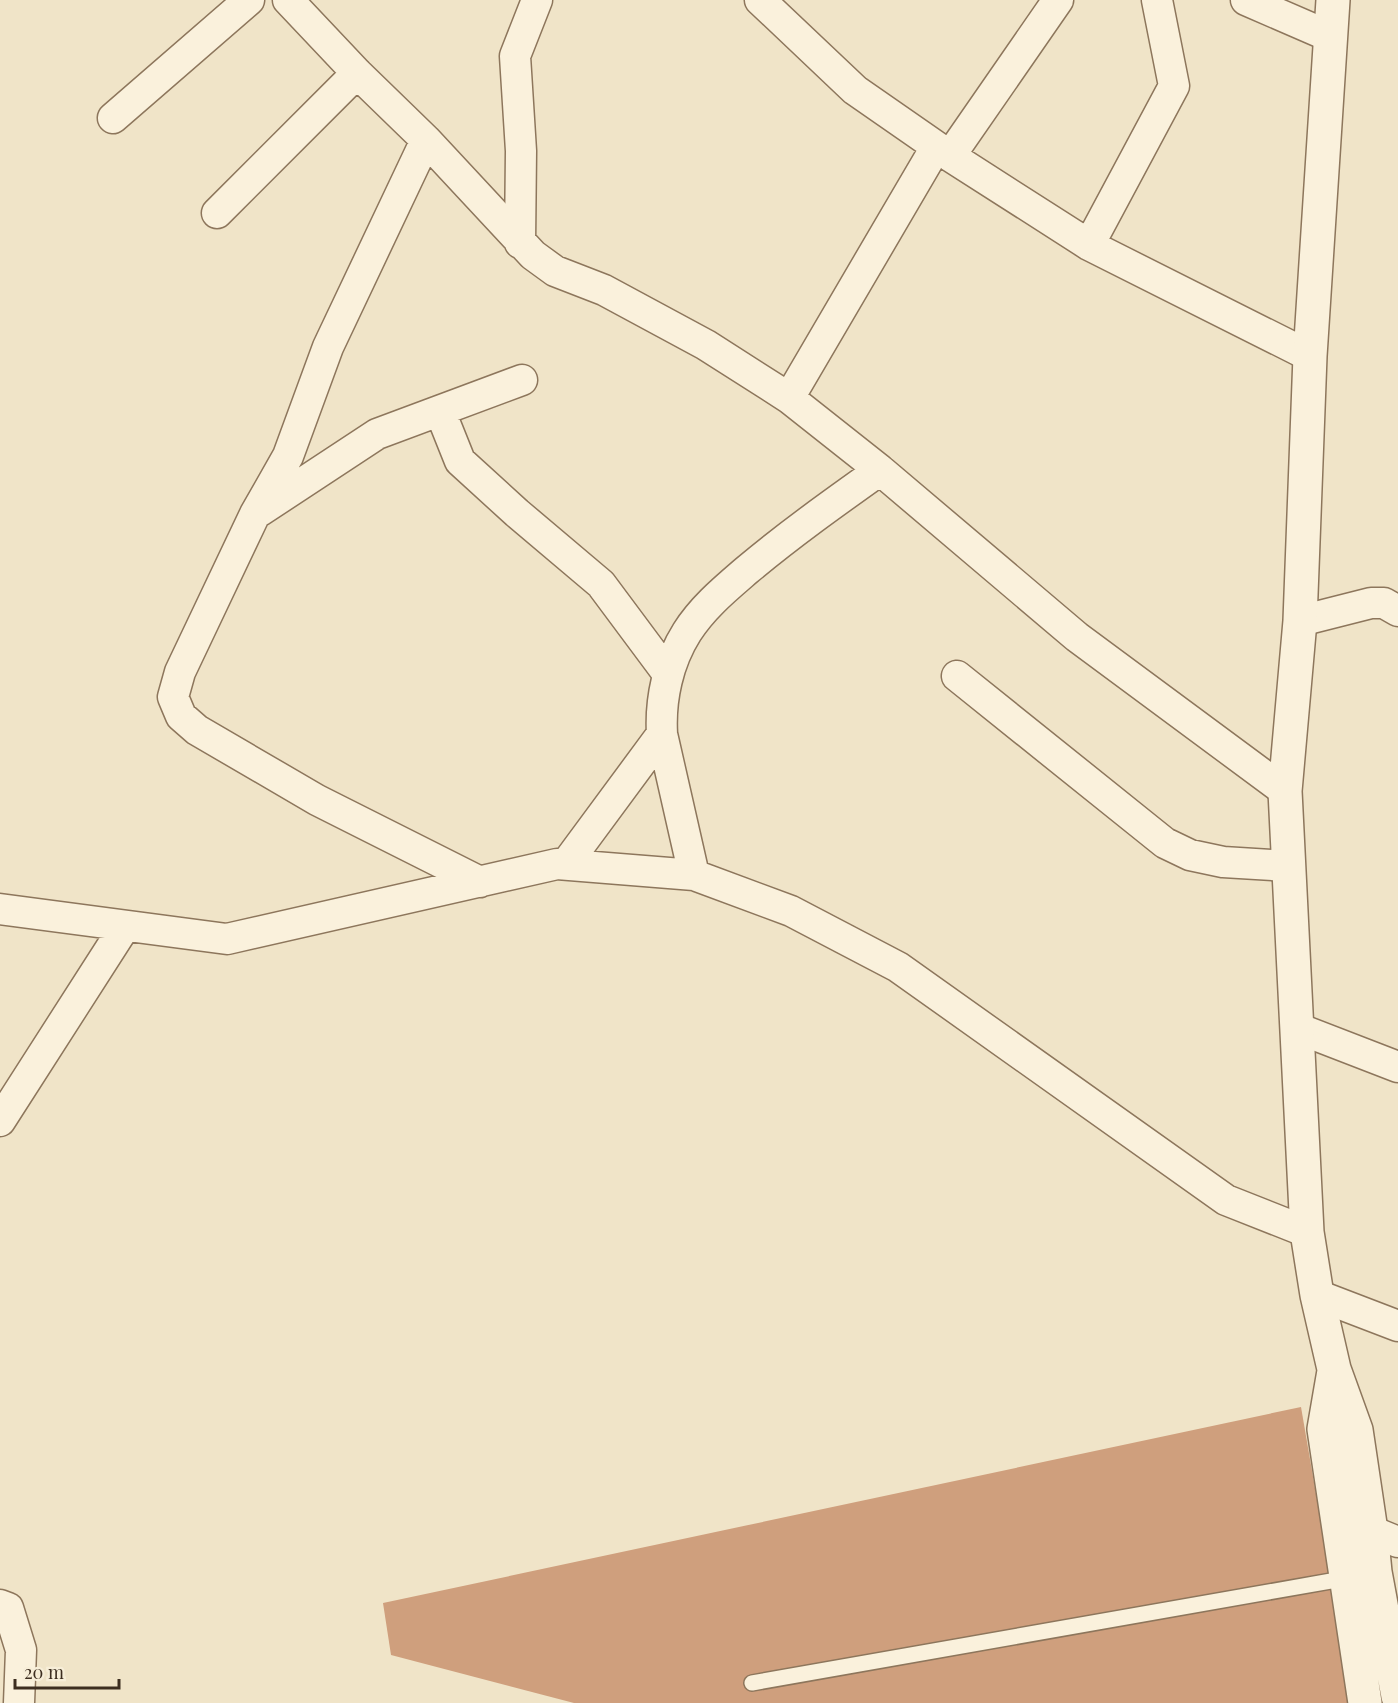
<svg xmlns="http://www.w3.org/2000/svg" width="1398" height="1703" viewBox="0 0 1398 1703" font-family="'Playfair Display',serif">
<rect width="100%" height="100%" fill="#f0e4c8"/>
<path fill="#cf9f7d" d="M1301,1407L1352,1703H574L391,1655L383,1603Z"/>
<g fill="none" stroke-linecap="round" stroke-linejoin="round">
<defs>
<path id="service" d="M752,1683L1348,1578"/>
<path id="minor" d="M288,0L357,73L426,140L533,255L555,271L604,290L706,345L789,398L880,470L1077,637L1285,791
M760,0L855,90L950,156L1089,245L1310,356
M1246,0L1329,36
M113,118L249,0
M426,140L328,347L288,456L255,514L180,672L173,697L181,716L197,730L317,800L480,882
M950,156L1058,0
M217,213L357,73
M520,243L521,151L515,56L537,0
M1089,245L1174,86L1157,0
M789,398L936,147
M440,411L460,461L517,513L601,584L668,674
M260,511L377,434L522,380
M1300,621L1371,603H1384L1398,611
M957,676L1165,843L1190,855L1223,862L1289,866
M566,864L662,734
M694,875L662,734C660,699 668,662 687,632C703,607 725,589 747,570C790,534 835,502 880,470
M0,909L227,939L557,864L694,875L791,911L898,967L1226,1200L1307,1232
M1297,1028L1398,1067
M0,1121L125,926
M1317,1295L1398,1326
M1371,1531L1398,1542
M0,1605L8,1608L21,1650L19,1703"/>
<path id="tertiary" d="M1333,0L1310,356L1300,621L1285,791L1307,1232L1317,1295L1334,1369L1356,1430L1371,1531L1375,1572L1398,1696
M1334,1371L1324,1429L1365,1703"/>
</defs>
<use href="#service" stroke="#8d765c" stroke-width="18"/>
<use href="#minor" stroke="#8d765c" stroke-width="33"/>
<use href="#tertiary" stroke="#8d765c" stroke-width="36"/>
<use href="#service" stroke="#faf1dc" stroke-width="15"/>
<use href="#minor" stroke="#faf1dc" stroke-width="30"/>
<use href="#tertiary" stroke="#faf1dc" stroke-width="33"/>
</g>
<path d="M15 1679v9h104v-9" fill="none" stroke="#3d2e20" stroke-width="3"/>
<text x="24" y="1679" font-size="18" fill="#3d2e20" stroke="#f7eed8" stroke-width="4.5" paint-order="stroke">20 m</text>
</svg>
